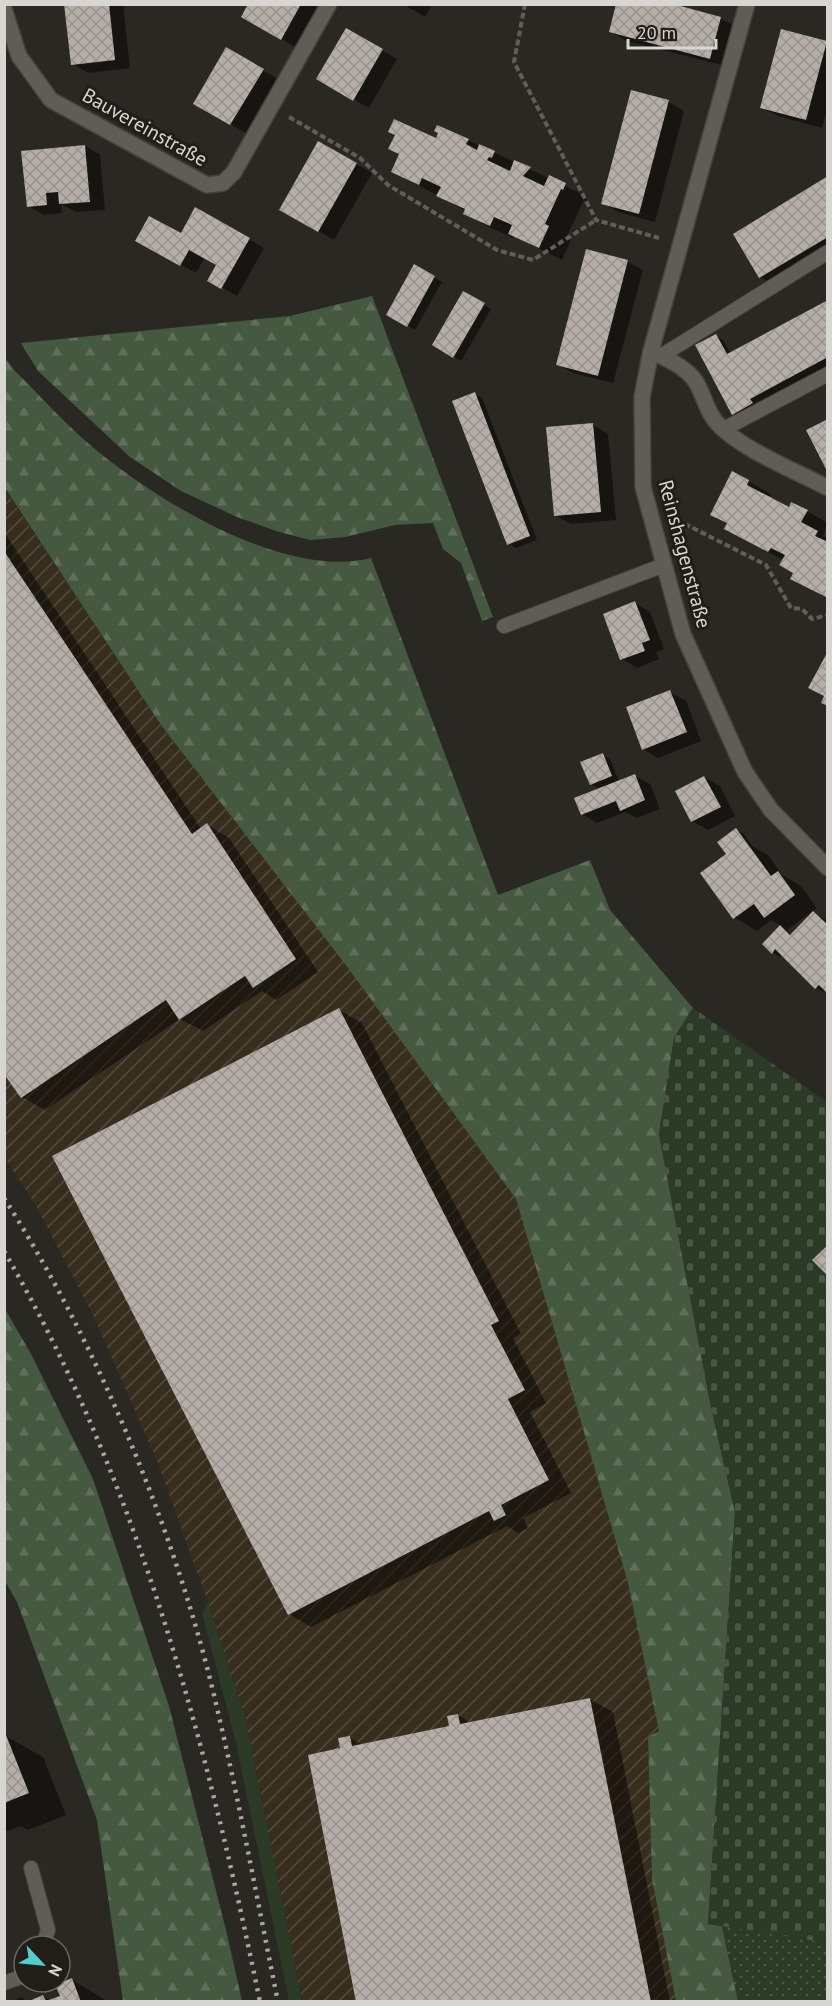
<svg xmlns="http://www.w3.org/2000/svg" width="832" height="2006" viewBox="0 0 832 2006" font-family="'PT Sans',sans-serif">
<defs>
<pattern id="industrial-furrows" width="10" height="10" patternUnits="userSpaceOnUse" patternTransform="scale(1.5)"><rect width="10" height="10" fill="#382e1e"/><path d="M-1 1l2-2M0 10L10 0M9 11l2-2" fill="none" stroke="#544c3e"/></pattern>
<pattern id="forest-firs" width="22" height="20" patternUnits="userSpaceOnUse" patternTransform="scale(1.5)"><rect width="22" height="20" fill="#455840"/><path d="M5 1l3.5 6h-7zM16 11l3.5 6h-7z" fill="#5f6f5b"/></pattern>
<pattern id="cemetery-stones" width="16" height="16" patternUnits="userSpaceOnUse" patternTransform="scale(1.5)"><rect width="16" height="16" fill="#2c3b27"/><path d="M2 7V4a2 2 0 0 1 4 0v3zM10 15v-3a2 2 0 0 1 4 0v3z" fill="#4a5745"/></pattern>
<pattern id="garden-dots" width="8" height="8" patternUnits="userSpaceOnUse" patternTransform="scale(1.5)"><rect width="8" height="8" fill="#2c3b27"/><path d="M2 2h.1M6 6h.1" fill="none" stroke="#4a5745" stroke-width="1.8" stroke-linecap="round"/></pattern>
<pattern id="building-cross-hatch" width="8" height="8" patternUnits="userSpaceOnUse" patternTransform="scale(1.5)"><rect width="8" height="8" fill="#b5ada8"/><path d="M0 0l8 8M0 8l8-8" fill="none" stroke="#98928e"/></pattern>
</defs>
<rect width="100%" height="100%" fill="#2a2822"/>
<path fill="url(#industrial-furrows)" d="M4,488L161,725L348,968L516,1199L628,1583L659,1731L648,1737L652,1879L676,2001H302L245,1717L208,1603L157,1461L93,1315L35,1204L5,1159Z"/>
<path fill="#2c3b27" d="M208,1603L245,1717L302,2001H289L236,1743L202,1613Z"/>
<path fill="url(#forest-firs)" d="M372,296L493,617L482,621L461,563L443,549L433,523L395,525L345,537L310,540L276,531L237,517L181,491L130,457L38,371L21,343L290,316Z
M4,356L14,370C39,394 62,421 89,444C153,499 284,580 371,558L498,895L590,860L610,910L693,1008L674,1038L659,1134L711,1407L735,1512L708,1924L722,1926L738,2001H676L652,1879L648,1737L659,1731L628,1583L516,1199L348,968L161,725L5,488Z
M5,1309L31,1354L93,1479L169,1706L227,1934L242,2001H123L97,1820L17,1602L5,1581Z"/>
<path fill="url(#cemetery-stones)" d="M693,1008L827,1102V1943L708,1924L735,1512L711,1407L659,1134L674,1038Z"/>
<path fill="url(#garden-dots)" d="M722,1926L827,1943V2001H738Z"/>
<path fill="#0007" d="M65,4H123L130,68L88,73L73,64Z
M249,4H322L297,48L243,16Z
M403,4H432L425,17Z
M720,18L736,27L726,66L626,41L611,32Z
M346,30L397,59L369,108L318,79Z
M783,31L828,43V106L822,128L778,116L762,108Z
M227,49L278,79L246,133L195,103Z
M632,92L669,102L684,111L655,222L618,212L603,203Z
M437,140H468L588,197L586,201L584,200L566,238L571,240L562,260L514,236L513,238L487,226L465,213L466,211L392,171Z
M319,143L372,173L334,240L281,209Z
M85,146L100,155L105,210L76,212L61,204L62,213L44,215L28,206Z
M828,178V255L776,286L760,277Z
M195,209L264,248L237,296L209,280L218,264L205,257L196,273L137,240L181,235Z
M588,251L628,262L643,270L613,383L573,373L558,364Z
M414,266L442,282L415,330L388,314Z
M464,293L491,309L461,361L434,345Z
M828,302V374L767,407L756,400L760,408L741,418L733,413L716,336L723,340L731,354Z
M475,394L482,398L537,540L516,548L509,544Z
M593,425L608,434L616,520L571,524L556,516Z
M733,473L771,494L769,498L789,509L807,511L828,523L823,536L828,538V598L814,591L784,560L748,542L728,524Z
M4,532L201,829L207,825L229,838L318,972L276,1000L262,991L203,1031L180,1019L45,1110L22,1097L4,1071Z
M635,603L650,612L664,649L656,652L659,659L637,668L622,659Z
M670,692L686,701L701,741L658,758L643,749Z
M602,754L610,759L619,781L634,775L650,784L660,809L637,818L625,812L597,823L582,814L600,789L591,784Z
M704,777L720,786L735,816L708,830L692,821Z
M736,829L744,834L752,846L768,855L782,875L801,886L817,908L787,930L792,935L813,913L828,921V994L816,988L782,954L780,957L773,952L781,926L771,920L757,931L734,917L728,854Z
M339,1010L362,1023L521,1334L513,1338L546,1403L530,1412L571,1493L523,1518L528,1528L518,1533L507,1526L311,1627L289,1614Z
M590,1699L613,1712L670,2002H358L342,1749L349,1737L363,1745L451,1727L458,1715L471,1723Z
M4,1735L43,1757L66,1815L28,1830L21,1826L4,1832Z
M72,1980L109,2002H30L43,1996L51,2001L62,1997Z
M21,1997L28,2002H11Z"/>
<path fill="url(#building-cross-hatch)" d="M64,4H109L115,60L71,65Z
M248,4H301L281,40L241,17Z
M616,4H673L721,17L710,59L609,32Z
M346,28L383,49L353,101L316,79Z
M781,29L827,41L806,120L760,108Z
M226,47L264,69L230,125L193,104Z
M631,90L669,100L639,214L601,204Z
M394,119L436,138L438,133L434,131L437,125L469,139L466,144L477,150L479,144L495,151L492,158L489,157L487,160L510,171L514,160L531,167L523,176L544,186L549,175L566,183L563,190L561,189L545,224L549,226L539,248L508,234L512,225L494,217L490,226L463,214L465,209L436,196L441,187L422,178L419,185L391,172L399,154L388,149L395,135L388,132Z
M318,141L357,163L318,232L279,210Z
M85,145L90,202L59,204L58,192L46,193L47,205L27,207L21,151Z
M828,176V237L759,278L733,234Z
M195,207L250,238L221,289L207,281L216,265L189,250L180,266L135,241L149,216L181,233Z
M586,249L628,260L598,376L556,365Z
M414,264L435,276L407,327L386,315Z
M463,291L485,303L453,358L432,345Z
M828,300V357L750,399L753,403L732,415L695,345L716,334L727,354Z
M475,392L530,536L507,545L452,401Z
M828,419V473L806,430Z
M593,423L601,512L554,516L546,427Z
M732,471L749,480L747,485L789,507L791,502L808,510L801,522L818,531L815,536L828,542V598L790,579L793,573L779,565L785,555L771,548L768,552L724,529L727,523L710,515Z
M4,551L192,834L207,823L296,959L253,988L245,976L179,1020L166,1000L21,1098L4,1074Z
M635,601L650,640L642,643L645,651L620,660L603,614Z
M828,651V706L821,703L824,696L808,688Z
M670,690L687,732L642,750L626,707Z
M603,753L612,776L590,785L580,762Z
M635,774L645,800L620,811L616,801L581,815L574,798Z
M704,776L721,807L691,822L675,791Z
M736,828L771,876L778,871L795,895L764,918L754,904L733,919L700,873L726,854L717,842Z
M813,911L828,925V994L819,985L815,989L775,949L772,954L762,944L780,925L790,935Z
M339,1008L499,1321L491,1325L525,1390L508,1399L549,1480L501,1505L506,1515L494,1521L489,1511L288,1615L52,1156Z
M828,1245V1276L812,1260Z
M590,1698L651,2002H356L308,1755L340,1748L338,1738L350,1736L352,1746L449,1726L447,1716L458,1714L460,1724Z
M4,1730L29,1793L4,1803Z
M72,1978L81,2002H27L43,1995L46,2001L60,1996L55,1985Z"/>
<g fill="none" stroke-linecap="round" stroke-linejoin="round">
<defs>
<path id="service" d="M661,356L828,252
M724,429L828,374
M504,626L664,565
M31,1868L48,1930L43,1946
M4,1983L24,1976"/>
<path id="minor" d="M747,4L651,351L642,397L643,487L683,634L745,772L771,810L828,868
M4,9L19,56L51,100L207,185L223,183L234,172L329,4
M651,351C667,359 686,367 696,382C704,395 706,411 717,423C740,449 796,471 828,488"/>
</defs>
<use href="#service" stroke="#46433f" stroke-width="16"/>
<use href="#minor" stroke="#46433f" stroke-width="18"/>
<path stroke="#605e58" stroke-width="4" stroke-dasharray="6 3" stroke-linecap="butt" d="M525,4L514,62L596,220L659,238
M289,117L360,158L388,185L497,250L533,260L596,220
M676,525L683,523L766,565L791,608L802,609L812,619L828,615"/>
<use href="#service" stroke="#605d56" stroke-width="14"/>
<use href="#minor" stroke="#605d56" stroke-width="15"/>
<path stroke="#a9a7a2" stroke-width="4.5" stroke-dasharray="3 6" stroke-linecap="butt" d="M4,1198C98,1344 178,1538 217,1708C240,1805 258,1904 278,2002
M4,1251C138,1481 207,1743 260,2002"/>
</g>
<g text-anchor="middle" stroke-width="6" stroke-linejoin="round" paint-order="stroke">
<g font-size="20" fill="#d8d6d2" stroke="#211e18">
<text transform="translate(145 127) rotate(29)" y="7">Bauvereinstraße</text>
<text transform="translate(685 554) rotate(75)" y="7">Reinshagenstraße</text>
</g>
</g>
<rect width="832" height="2006" fill="none" stroke="#d8d6d2" stroke-width="12"/>
<g transform="translate(42 1964) rotate(116)"><circle r="28" fill="#211e18" stroke="#6a6862" stroke-width="1.5"/>
<path d="M0-4.5L10 22L0 15L-10 22Z" fill="#52cdcc"/>
<text y="-9" font-size="16" font-weight="bold" text-anchor="middle" fill="#d8d6d2">N</text>
</g>
<path d="M628 39v9h88v-9" fill="none" stroke="#d8d6d2" stroke-width="3"/>
<text x="637" y="39" font-size="18" fill="#d8d6d2" stroke="#211e18" stroke-width="4.5" paint-order="stroke">20 m</text>
</svg>
